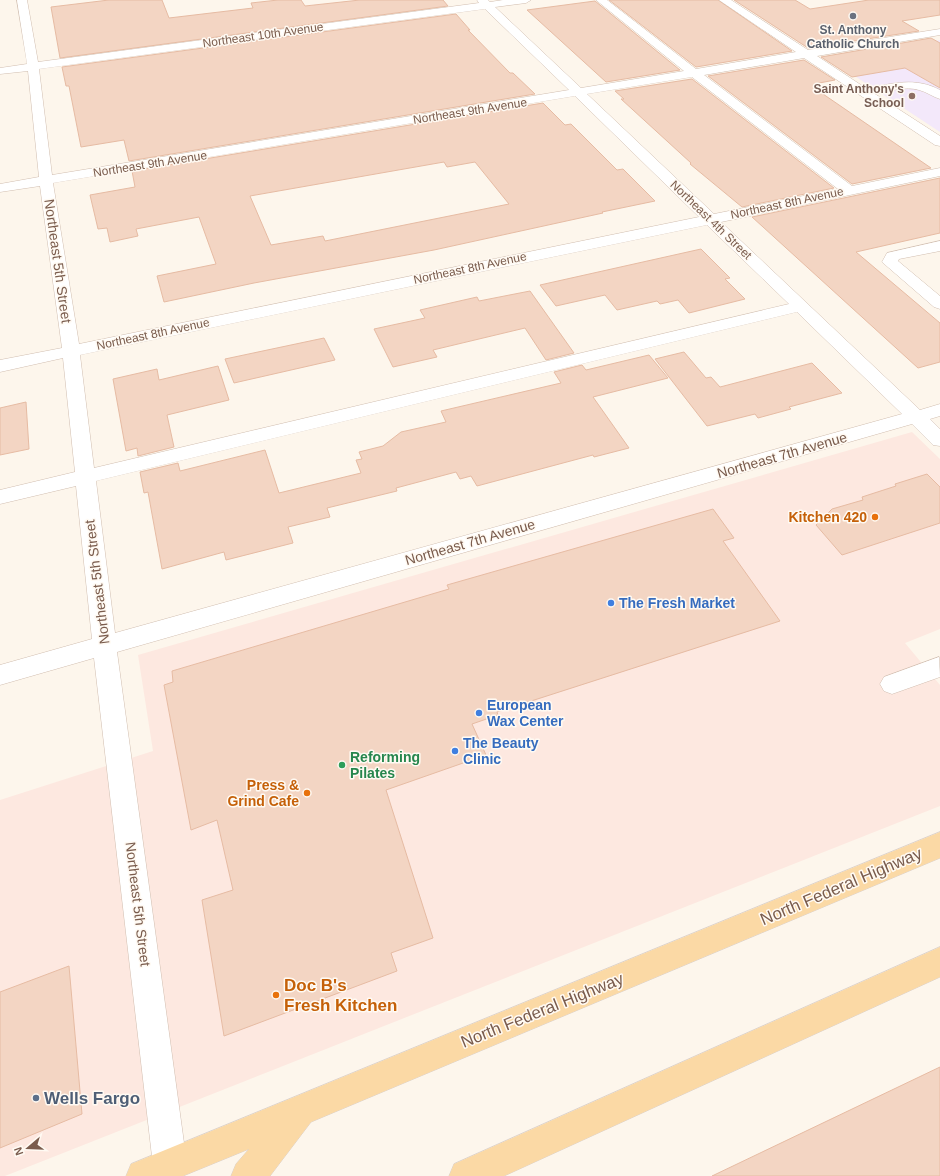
<svg xmlns="http://www.w3.org/2000/svg" width="940" height="1176" viewBox="0 0 940 1176" font-family="Arial,sans-serif">
<rect width="100%" height="100%" fill="#fdf6ec"/>
<path fill="#fde8e0" d="M912,432L940,459V629L905,643L940,685V806L5,1176H0V800L153,751L138,655Z"/>
<path fill="#f3e8fa" d="M940,40V132L829,59Z"/>
<path fill="#f3d5c3" stroke="#e6bba3" fill-rule="evenodd" d="M109,0H162L169,18L253,8L251,3L278,0H301L305,6L360,0H443L448,6L60,58L51,7Z
M609,0H718L792,51L696,67Z
M734,0H795L810,9L869,0H940V15L902,21L919,31L808,48Z
M595,1L680,70L606,82L527,10Z
M456,14L470,30H468L510,73H513L535,94L129,161L124,140L81,147L69,86H66L62,67Z
M931,38L940,43V88L905,68L852,77L821,57Z
M804,60L835,80L814,84L828,93L823,94L931,168L852,184L708,76Z
M692,79L834,188L742,207L690,164L691,163L621,99H624L615,91Z
M543,103L565,125L571,124L617,170L623,169L655,201L602,212L603,213L434,250L254,283L164,302L157,276L216,264L199,217L136,229L138,236L110,242L107,228L98,229L90,195L135,187L132,171ZM444,162L447,167L475,162L509,204L325,241L323,236L271,245L250,196Z
M940,178V233L856,252L940,323V362L918,368L752,217Z
M701,249L730,278L725,279L745,299L689,313L678,300L660,304L657,301L617,310L605,295L556,306L540,285Z
M530,291L574,353L546,360L525,328L433,350L437,357L393,367L374,329L425,318L420,310L477,297L479,301Z
M324,338L335,360L234,383L225,359Z
M684,352L706,378L711,377L720,387L812,363L842,393L789,407L791,409L758,418L755,414L707,426L655,359Z
M649,355L668,378L593,397L629,448L594,457L593,455L477,486L471,476L460,479L456,472L396,488L397,491L327,508L330,517L288,527L293,543L226,560L224,552L162,569L148,492L144,493L140,472L178,463L180,471L265,450L279,493L361,473L356,460L362,459L359,452L383,446L401,432L446,422L441,411L561,383L554,372L582,365L586,370Z
M218,366L229,400L167,415L174,447L138,456L137,448L126,451L113,379L157,369L159,380Z
M26,402L29,449L0,455V408Z
M927,474L940,487V523L842,555L816,525L832,509L863,500L862,497L896,486L895,484Z
M713,509L734,538L723,541L780,621L497,712L498,715L472,724L486,755L386,790L433,938L391,953L397,971L224,1036L202,900L233,890L217,820L191,830L164,685L173,682L172,671L449,589L447,585Z
M69,966L82,1114L0,1148V992Z
M940,1067V1176H712Z"/>
<g fill="none" stroke-linecap="round" stroke-linejoin="round">
<defs>
<path id="minor" d="M17,0H27L38,62L479,3L477,0H488L490,2L503,0H531L526,3L495,7L581,88L684,71L596,0H607L696,69L796,52L719,0H731L808,50L940,29V35L817,56L867,89C892,83 916,77 940,90V99C933,97 927,92 919,90C905,86 889,91 875,94L940,136V146L935,145L804,58L704,75L852,186L940,168V176L721,222L920,410L940,404V416L930,419L940,429V446L933,445L912,424L117,652L187,1165L182,1176H158L153,1165L94,658L0,685V665L92,639L76,486L0,504V490L75,472L63,358L0,372V360L62,348L40,186L0,192V184L39,177L28,71L0,74V68L27,64ZM485,9L569,90L52,175L39,69ZM692,77L838,189L714,214L587,94ZM575,96L699,217L79,344L53,183ZM707,225L789,304L94,468L80,355ZM797,312L902,414L115,633L96,481Z
M940,241V251L899,259L898,261L940,296V309L934,307L882,262L887,253Z
M939,657L940,677L892,694L884,691L880,684L884,677Z"/>
<path id="major" d="M940,832V858L311,1122L270,1176H231L236,1164L249,1149L183,1176H126L131,1164Z
M940,947V977L504,1176H449L454,1164Z"/>
</defs>
<use href="#minor" stroke="#d1beb0" stroke-width="1"/>
<use href="#major" stroke="#dad1cd" stroke-width="1"/>
<use href="#minor" fill="#fff" fill-rule="evenodd"/>
<use href="#major" fill="#fbd9a5" fill-rule="evenodd"/>
</g>
<circle fill="#6b7280" stroke="#fffaf3" stroke-width="1.5" cx="853" cy="16" r="4"/>
<circle fill="#8d6e63" stroke="#fffaf3" stroke-width="1.5" cx="912" cy="96" r="4"/>
<g fill="#e8710a" stroke="#fffaf3" stroke-width="1.5">
<circle cx="875" cy="517" r="4"/>
<circle cx="307" cy="793" r="4"/>
<circle cx="276" cy="995" r="4"/>
</g>
<g fill="#3f7fe0" stroke="#fffaf3" stroke-width="1.5">
<circle cx="611" cy="603" r="4"/>
<circle cx="479" cy="713" r="4"/>
<circle cx="455" cy="751" r="4"/>
</g>
<circle fill="#2e9e5b" stroke="#fffaf3" stroke-width="1.5" cx="342" cy="765" r="4"/>
<circle fill="#5c6f8a" stroke="#fffaf3" stroke-width="1.5" cx="36" cy="1098" r="4"/>
<g text-anchor="middle" stroke-width="3" stroke-linejoin="round" paint-order="stroke">
<g font-size="12" font-weight="bold" fill="#5b616d" stroke="#fffaf3">
<text x="853" y="34">St. Anthony<tspan x="853" dy="14">Catholic Church</tspan></text>
</g>
<g font-size="12" fill="#7a5c4d" stroke="#fffaf3">
<text transform="translate(263 35) rotate(-8)" y="4">Northeast 10th Avenue</text>
<text transform="translate(470 111) rotate(-9)" y="4">Northeast 9th Avenue</text>
<text transform="translate(150 164) rotate(-9)" y="4">Northeast 9th Avenue</text>
<text transform="translate(787 203) rotate(-12)" y="4">Northeast 8th Avenue</text>
<text transform="translate(711 220) rotate(44)" y="4">Northeast 4th Street</text>
<text transform="translate(470 268) rotate(-12)" y="4">Northeast 8th Avenue</text>
<text transform="translate(153 334) rotate(-12)" y="4">Northeast 8th Avenue</text>
</g>
<g font-size="12" font-weight="bold" fill="#785e54" stroke="#fffaf3" text-anchor="end">
<text x="904" y="93">Saint Anthony's<tspan x="904" dy="14">School</tspan></text>
</g>
<g font-size="14" fill="#7a5c4d" stroke="#fffaf3">
<text transform="translate(58 261) rotate(82)" y="5">Northeast 5th Street</text>
<text transform="translate(782 455) rotate(-16)" y="5">Northeast 7th Avenue</text>
<text transform="translate(470 542) rotate(-16)" y="5">Northeast 7th Avenue</text>
<text transform="translate(97 582) rotate(-97)" y="5">Northeast 5th Street</text>
<text transform="translate(138 904) rotate(83)" y="5">Northeast 5th Street</text>
</g>
<g font-size="14" font-weight="bold" fill="#c56008" stroke="#fffaf3" text-anchor="end">
<text x="867" y="522">Kitchen 420</text>
<text x="299" y="790">Press &amp;<tspan x="299" dy="16">Grind Cafe</tspan></text>
</g>
<g font-size="14" font-weight="bold" fill="#366cbe" stroke="#fffaf3" text-anchor="start">
<text x="619" y="608">The Fresh Market</text>
<text x="487" y="710">European<tspan x="487" dy="16">Wax Center</tspan></text>
<text x="463" y="748">The Beauty<tspan x="463" dy="16">Clinic</tspan></text>
</g>
<g font-size="14" font-weight="bold" fill="#27864d" stroke="#fffaf3" text-anchor="start">
<text x="350" y="762">Reforming<tspan x="350" dy="16">Pilates</tspan></text>
</g>
<g font-size="17" fill="#7a5c4d" stroke="#fffaf3">
<text transform="translate(841 886) rotate(-23)" y="6">North Federal Highway</text>
<text transform="translate(542 1010) rotate(-22)" y="6">North Federal Highway</text>
</g>
<g font-size="17" font-weight="bold" fill="#c56008" stroke="#fffaf3" text-anchor="start">
<text x="284" y="991">Doc B's<tspan x="284" dy="20">Fresh Kitchen</tspan></text>
</g>
<g font-size="17" font-weight="bold" fill="#4e5e75" stroke="#fffaf3" text-anchor="start">
<text x="44" y="1104">Wells Fargo</text>
</g>
</g>
<g transform="translate(28 1148) rotate(251)" stroke="#fffaf3" stroke-width="3" paint-order="stroke">
<path d="M0-3L7 15L0 10L-7 15Z" fill="#7a5c4d"/>
<text y="-6" font-size="11" font-weight="bold" text-anchor="middle" fill="#7a5c4d">N</text>
</g>
</svg>
